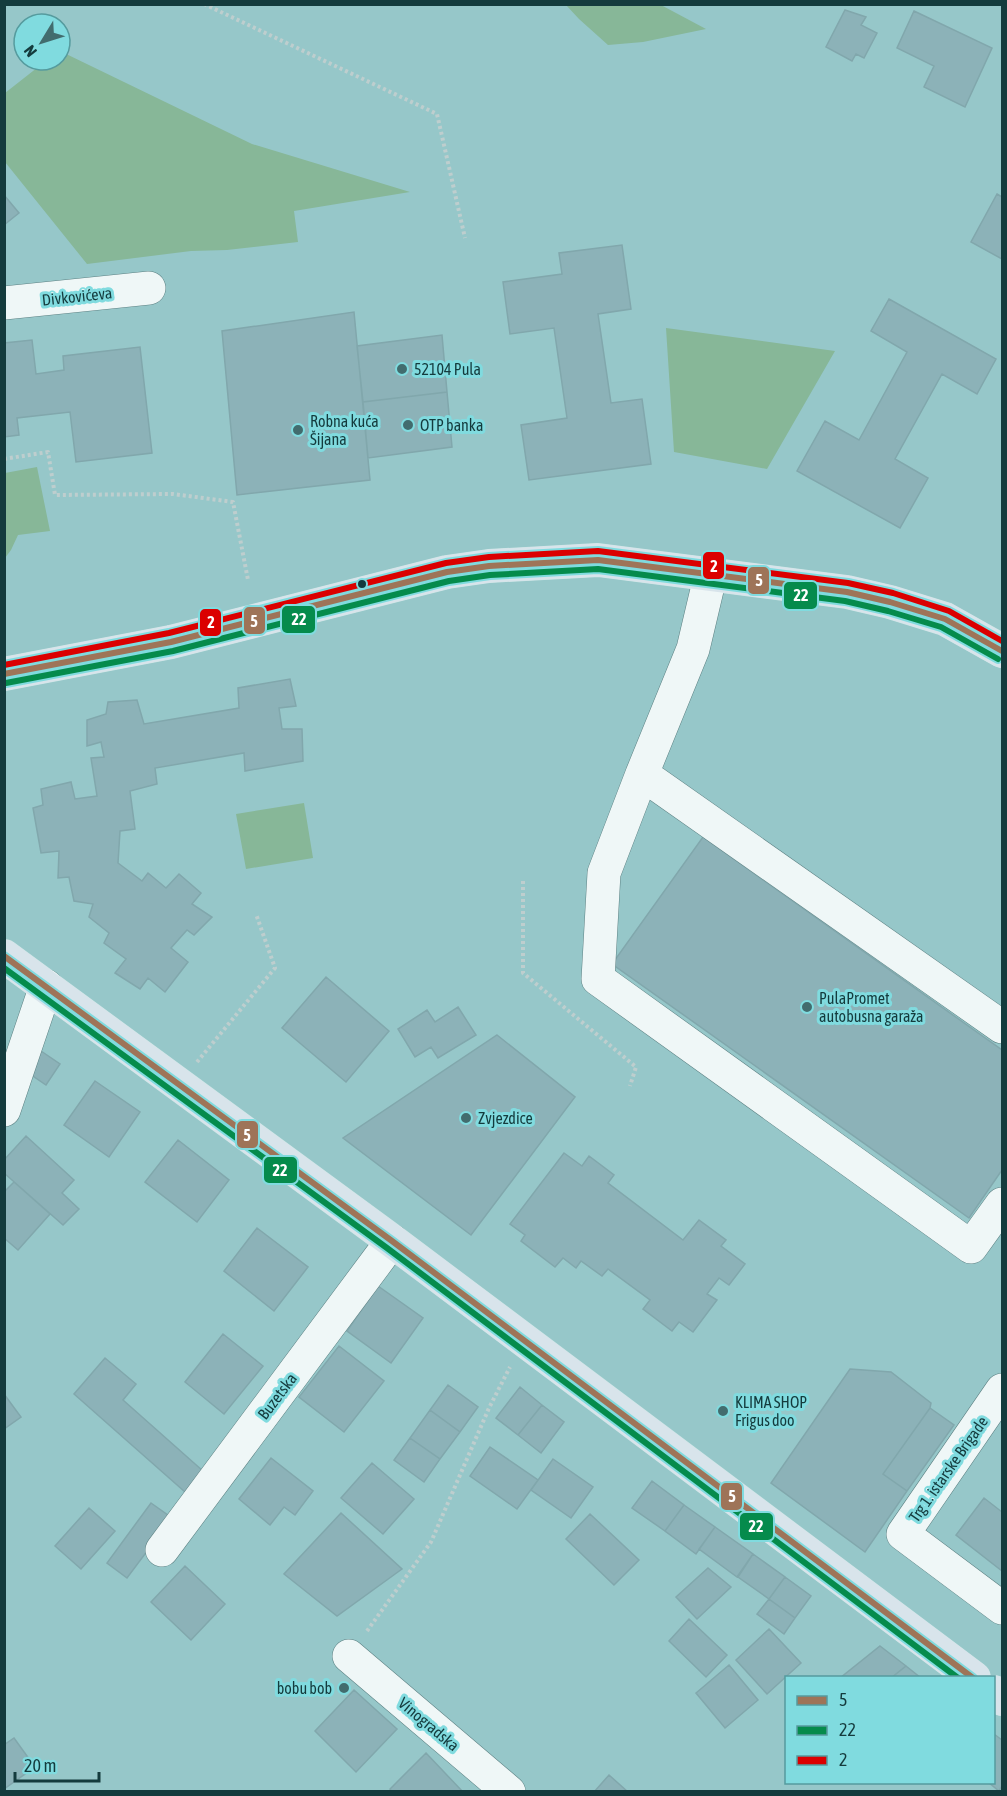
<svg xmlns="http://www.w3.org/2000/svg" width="1007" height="1796" viewBox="0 0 1007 1796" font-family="'Asap Condensed',sans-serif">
<rect width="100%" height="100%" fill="#96c7c9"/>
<path fill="#87b798" d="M566,5H661L706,29L643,42L608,45L579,19Z
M60,51L252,144L410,192L294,211L298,242L227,250L191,251L87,264L5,162V93L47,60H60Z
M666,328L835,351L767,469L674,452Z
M37,467L50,531L18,535L11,550L5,558V473Z
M304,803L313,858L246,869L236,814Z"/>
<path fill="#8cb2b8" stroke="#81a7ac" stroke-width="1.5" d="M845,10L866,17L861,25L877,33L864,58L856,54L852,61L826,47Z
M914,11L992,48L965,107L924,87L934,66L897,48Z
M997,194L1002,197V259L971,242Z
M4,195L19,213L4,225Z
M622,245L631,309L598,314L611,403L642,399L651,464L529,480L521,425L567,418L554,328L510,334L503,282L562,274L559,253Z
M889,299L996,359L977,394L942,374L895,459L928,478L900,528L797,471L825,421L859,440L907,352L871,331Z
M354,312L370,480L237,495L222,331Z
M442,335L447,392L363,402L357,346Z
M32,340L36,374L64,370L63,356L140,347L152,453L76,462L70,412L17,418L19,435L4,437V343Z
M447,392L452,447L368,458L363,402Z
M290,679L296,706L279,708L282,729H302L303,761L245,771L244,753L155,768L157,784L130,791L135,829L120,831L118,863L142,881L148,873L166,888L179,874L201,893L192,904L212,917L194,935L187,930L171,948L188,962L165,992L148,978L140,989L115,973L126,959L104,943L109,933L89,917L93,904L74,901L69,877L58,878L59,851L41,853L33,808L43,805L41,789L71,782L75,799L97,796L91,758L104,757L101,742L87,746V720L106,714L108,702L137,700L144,724L239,708L238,688Z
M703,837L1002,1050V1170L969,1218L612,964Z
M326,977L389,1031L346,1082L282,1028Z
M458,1007L476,1035L438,1058L431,1047L415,1057L398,1029L427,1010L435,1022Z
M497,1035L575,1097L471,1235L343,1138Z
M41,1051L60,1064L46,1085L27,1072Z
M95,1081L140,1112L109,1157L64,1125Z
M26,1136L74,1180L62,1193L79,1209L63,1225L4,1173V1160Z
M178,1140L229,1180L197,1222L145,1182Z
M564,1153L582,1166L589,1156L614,1175L608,1183L683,1240L699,1220L726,1240L721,1246L745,1264L729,1285L719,1278L707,1294L717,1300L693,1332L679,1322L672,1331L643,1309L650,1300L608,1269L602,1276L581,1261L576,1268L563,1258L555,1267L521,1241L525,1235L510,1224Z
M14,1182L50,1214L18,1250L4,1238V1192Z
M257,1228L308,1267L274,1311L224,1271Z
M378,1286L423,1318L391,1363L347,1331Z
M223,1334L263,1366L224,1414L185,1382Z
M339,1346L384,1381L344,1432L299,1397Z
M105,1358L136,1384L123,1400L203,1471L185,1492L74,1394Z
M850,1369L891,1372L931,1403L930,1408L883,1474L907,1491L865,1552L771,1483Z
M448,1385L478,1407L460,1432L430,1410Z
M520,1387L542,1405L518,1435L496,1418Z
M4,1394L21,1417L4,1429Z
M542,1405L564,1422L541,1453L518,1435Z
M930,1408L954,1425L907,1491L883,1474Z
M430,1410L460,1432L440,1459L410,1438Z
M410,1438L440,1459L424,1482L394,1460Z
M490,1447L538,1480L517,1509L470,1476Z
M271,1458L313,1491L295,1515L284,1507L270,1525L239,1499Z
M553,1459L593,1487L571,1518L531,1490Z
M372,1463L414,1499L383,1534L341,1498Z
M652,1481L684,1505L665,1531L632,1508Z
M984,1498L1002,1512V1571L956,1535Z
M151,1503L172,1518L127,1578L107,1563Z
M684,1505L715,1527L696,1554L665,1531Z
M89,1508L115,1531L81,1569L55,1546Z
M341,1513L402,1569L337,1616L284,1574Z
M590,1514L639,1560L614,1585L566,1539Z
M715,1527L753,1554L737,1577L699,1549Z
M753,1554L785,1577L769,1599L738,1577Z
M185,1566L225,1604L191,1640L151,1602Z
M708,1568L731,1587L697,1619L676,1597Z
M785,1577L811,1596L795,1618L769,1599Z
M769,1599L795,1618L784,1634L757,1614Z
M689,1619L727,1655L706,1677L669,1641Z
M769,1629L801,1663L767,1694L736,1660Z
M880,1646L906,1666L891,1678H840Z
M729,1665L758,1700L725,1728L696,1693Z
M906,1666L921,1678H891Z
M354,1690L397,1729L356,1772L315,1731Z
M994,1734L1002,1740V1786L999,1791L988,1782H994Z
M14,1738L35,1767L4,1789V1745Z
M426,1753L463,1792H392L390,1789Z
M609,1775L628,1792H594Z"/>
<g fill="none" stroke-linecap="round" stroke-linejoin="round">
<defs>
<path id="minor" d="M4,303L149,288
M642,774L693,649L711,573
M1002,1027L642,774L604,873L598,979L971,1247L1002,1204
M4,1110L46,986
M1002,1390L903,1534L1002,1608
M162,1550L392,1241
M349,1656L509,1792"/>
<path id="major" d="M4,674L171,642L447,572L489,566L598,560L847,592L890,602L945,619L1002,651
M4,956L392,1241L974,1678
M994,1692L1002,1699"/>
</defs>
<use href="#minor" stroke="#5c8183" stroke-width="34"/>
<use href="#major" stroke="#d0e6e7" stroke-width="34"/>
<path stroke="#becece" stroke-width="4" stroke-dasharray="3 3" stroke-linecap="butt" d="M204,4L437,114L465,238
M4,459L48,452L55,495L173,494L233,502L248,580
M523,881V973L636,1067L630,1086
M197,1062L275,968L256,914
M367,1631L431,1542L489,1408L510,1367"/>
<use href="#minor" stroke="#eff7f7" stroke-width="33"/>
<use href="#major" stroke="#d8e4eb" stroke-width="33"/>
<defs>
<path id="bus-1" d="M4,674L171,642L447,572L489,566L598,560L847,592L890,602L945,619L1002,651
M4,956L392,1241L973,1678"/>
<path id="bus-2" d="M6,683L173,651L449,581L490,575L598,569L845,601L888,611L941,627L998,659
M4,968L387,1248L958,1678"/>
<path id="bus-3" d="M4,665L169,633L446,563L489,557L598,551L848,583L893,593L949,611L1002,641"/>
</defs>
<use href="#bus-1" stroke="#80dbdf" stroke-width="10"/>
<use href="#bus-2" stroke="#80dbdf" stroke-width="10"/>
<use href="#bus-3" stroke="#80dbdf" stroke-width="10"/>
<use href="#bus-1" stroke="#9e7458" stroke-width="6"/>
<use href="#bus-2" stroke="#058b4c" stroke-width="6"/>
<use href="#bus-3" stroke="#db0000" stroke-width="6"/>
</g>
<g fill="#426c6e" stroke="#80dbdf" stroke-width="2">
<circle cx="402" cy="369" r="6"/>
<circle cx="408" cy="425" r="6"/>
<circle cx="298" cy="430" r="6"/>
<circle cx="807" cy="1007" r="6"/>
<circle cx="466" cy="1118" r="6"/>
<circle cx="723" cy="1411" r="6"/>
<circle cx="344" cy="1688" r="6"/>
</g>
<circle fill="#143b3d" stroke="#80dbdf" stroke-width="2" cx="362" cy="584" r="5"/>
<g text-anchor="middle" stroke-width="6" stroke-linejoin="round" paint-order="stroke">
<g font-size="16" fill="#143b3d" stroke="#80dbdf">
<text transform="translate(77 296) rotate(-6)" y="6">Divkovićeva</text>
<text transform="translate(277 1396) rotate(-53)" y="6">Buzetska</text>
<text transform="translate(948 1469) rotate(-55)" y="6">Trg 1. istarske Brigade</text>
<text transform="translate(429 1724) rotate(40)" y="6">Vinogradska</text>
</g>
<g font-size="16" fill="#143b3d" stroke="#80dbdf" text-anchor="start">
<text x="414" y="375">52104 Pula</text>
<text x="310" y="427">Robna kuća<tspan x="310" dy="18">Šijana</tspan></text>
<text x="420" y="431">OTP banka</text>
<text x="819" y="1004">PulaPromet<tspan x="819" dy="18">autobusna garaža</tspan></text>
<text x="478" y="1124">Zvjezdice</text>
<text x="735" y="1408">KLIMA SHOP<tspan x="735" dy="18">Frigus doo</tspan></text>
<text x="332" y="1694" text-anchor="end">bobu bob</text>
</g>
</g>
<g stroke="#80dbdf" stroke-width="2">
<rect x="702" y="551" width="23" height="29" rx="6" fill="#db0000"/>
<rect x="747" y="566" width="23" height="29" rx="6" fill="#9e7458"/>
<rect x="783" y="581" width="35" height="29" rx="6" fill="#058b4c"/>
<rect x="281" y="605" width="35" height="29" rx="6" fill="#058b4c"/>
<rect x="243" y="606" width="23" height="29" rx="6" fill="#9e7458"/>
<rect x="199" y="608" width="23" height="29" rx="6" fill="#db0000"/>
<rect x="236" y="1120" width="23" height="29" rx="6" fill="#9e7458"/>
<rect x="263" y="1156" width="35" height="28" rx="6" fill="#058b4c"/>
<rect x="720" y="1482" width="23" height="29" rx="6" fill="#9e7458"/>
<rect x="739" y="1512" width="35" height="29" rx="6" fill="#058b4c"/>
</g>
<g font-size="16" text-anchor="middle" font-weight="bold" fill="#fff">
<text x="714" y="572">2</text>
<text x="759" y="586">5</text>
<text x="801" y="601">22</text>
<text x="299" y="625">22</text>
<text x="254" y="627">5</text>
<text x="211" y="628">2</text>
<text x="247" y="1141">5</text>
<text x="280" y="1176">22</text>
<text x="732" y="1502">5</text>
<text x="756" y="1532">22</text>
</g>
<rect width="1007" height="1796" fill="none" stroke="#143b3d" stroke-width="12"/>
<rect x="785" y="1676" width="210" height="108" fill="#80dbdf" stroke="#559b9e" stroke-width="1.5"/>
<rect x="797" y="1696" width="30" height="9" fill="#9e7458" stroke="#559b9e" stroke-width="1.5"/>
<text x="839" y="1706" font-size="18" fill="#143b3d">5</text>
<rect x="797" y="1726" width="30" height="9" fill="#058b4c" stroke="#559b9e" stroke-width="1.5"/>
<text x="839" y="1736" font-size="18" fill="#143b3d">22</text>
<rect x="797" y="1756" width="30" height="9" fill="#db0000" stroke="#559b9e" stroke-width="1.5"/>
<text x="839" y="1766" font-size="18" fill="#143b3d">2</text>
<g transform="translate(42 42) rotate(232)"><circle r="28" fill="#80dbdf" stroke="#559b9e" stroke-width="1.5"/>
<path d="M0-4.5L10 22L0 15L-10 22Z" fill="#426c6e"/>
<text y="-9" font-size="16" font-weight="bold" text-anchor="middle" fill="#143b3d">N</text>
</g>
<path d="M15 1772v9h84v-9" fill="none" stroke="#143b3d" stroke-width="3"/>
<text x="24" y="1772" font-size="18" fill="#143b3d" stroke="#80dbdf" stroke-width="4.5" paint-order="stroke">20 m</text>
</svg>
